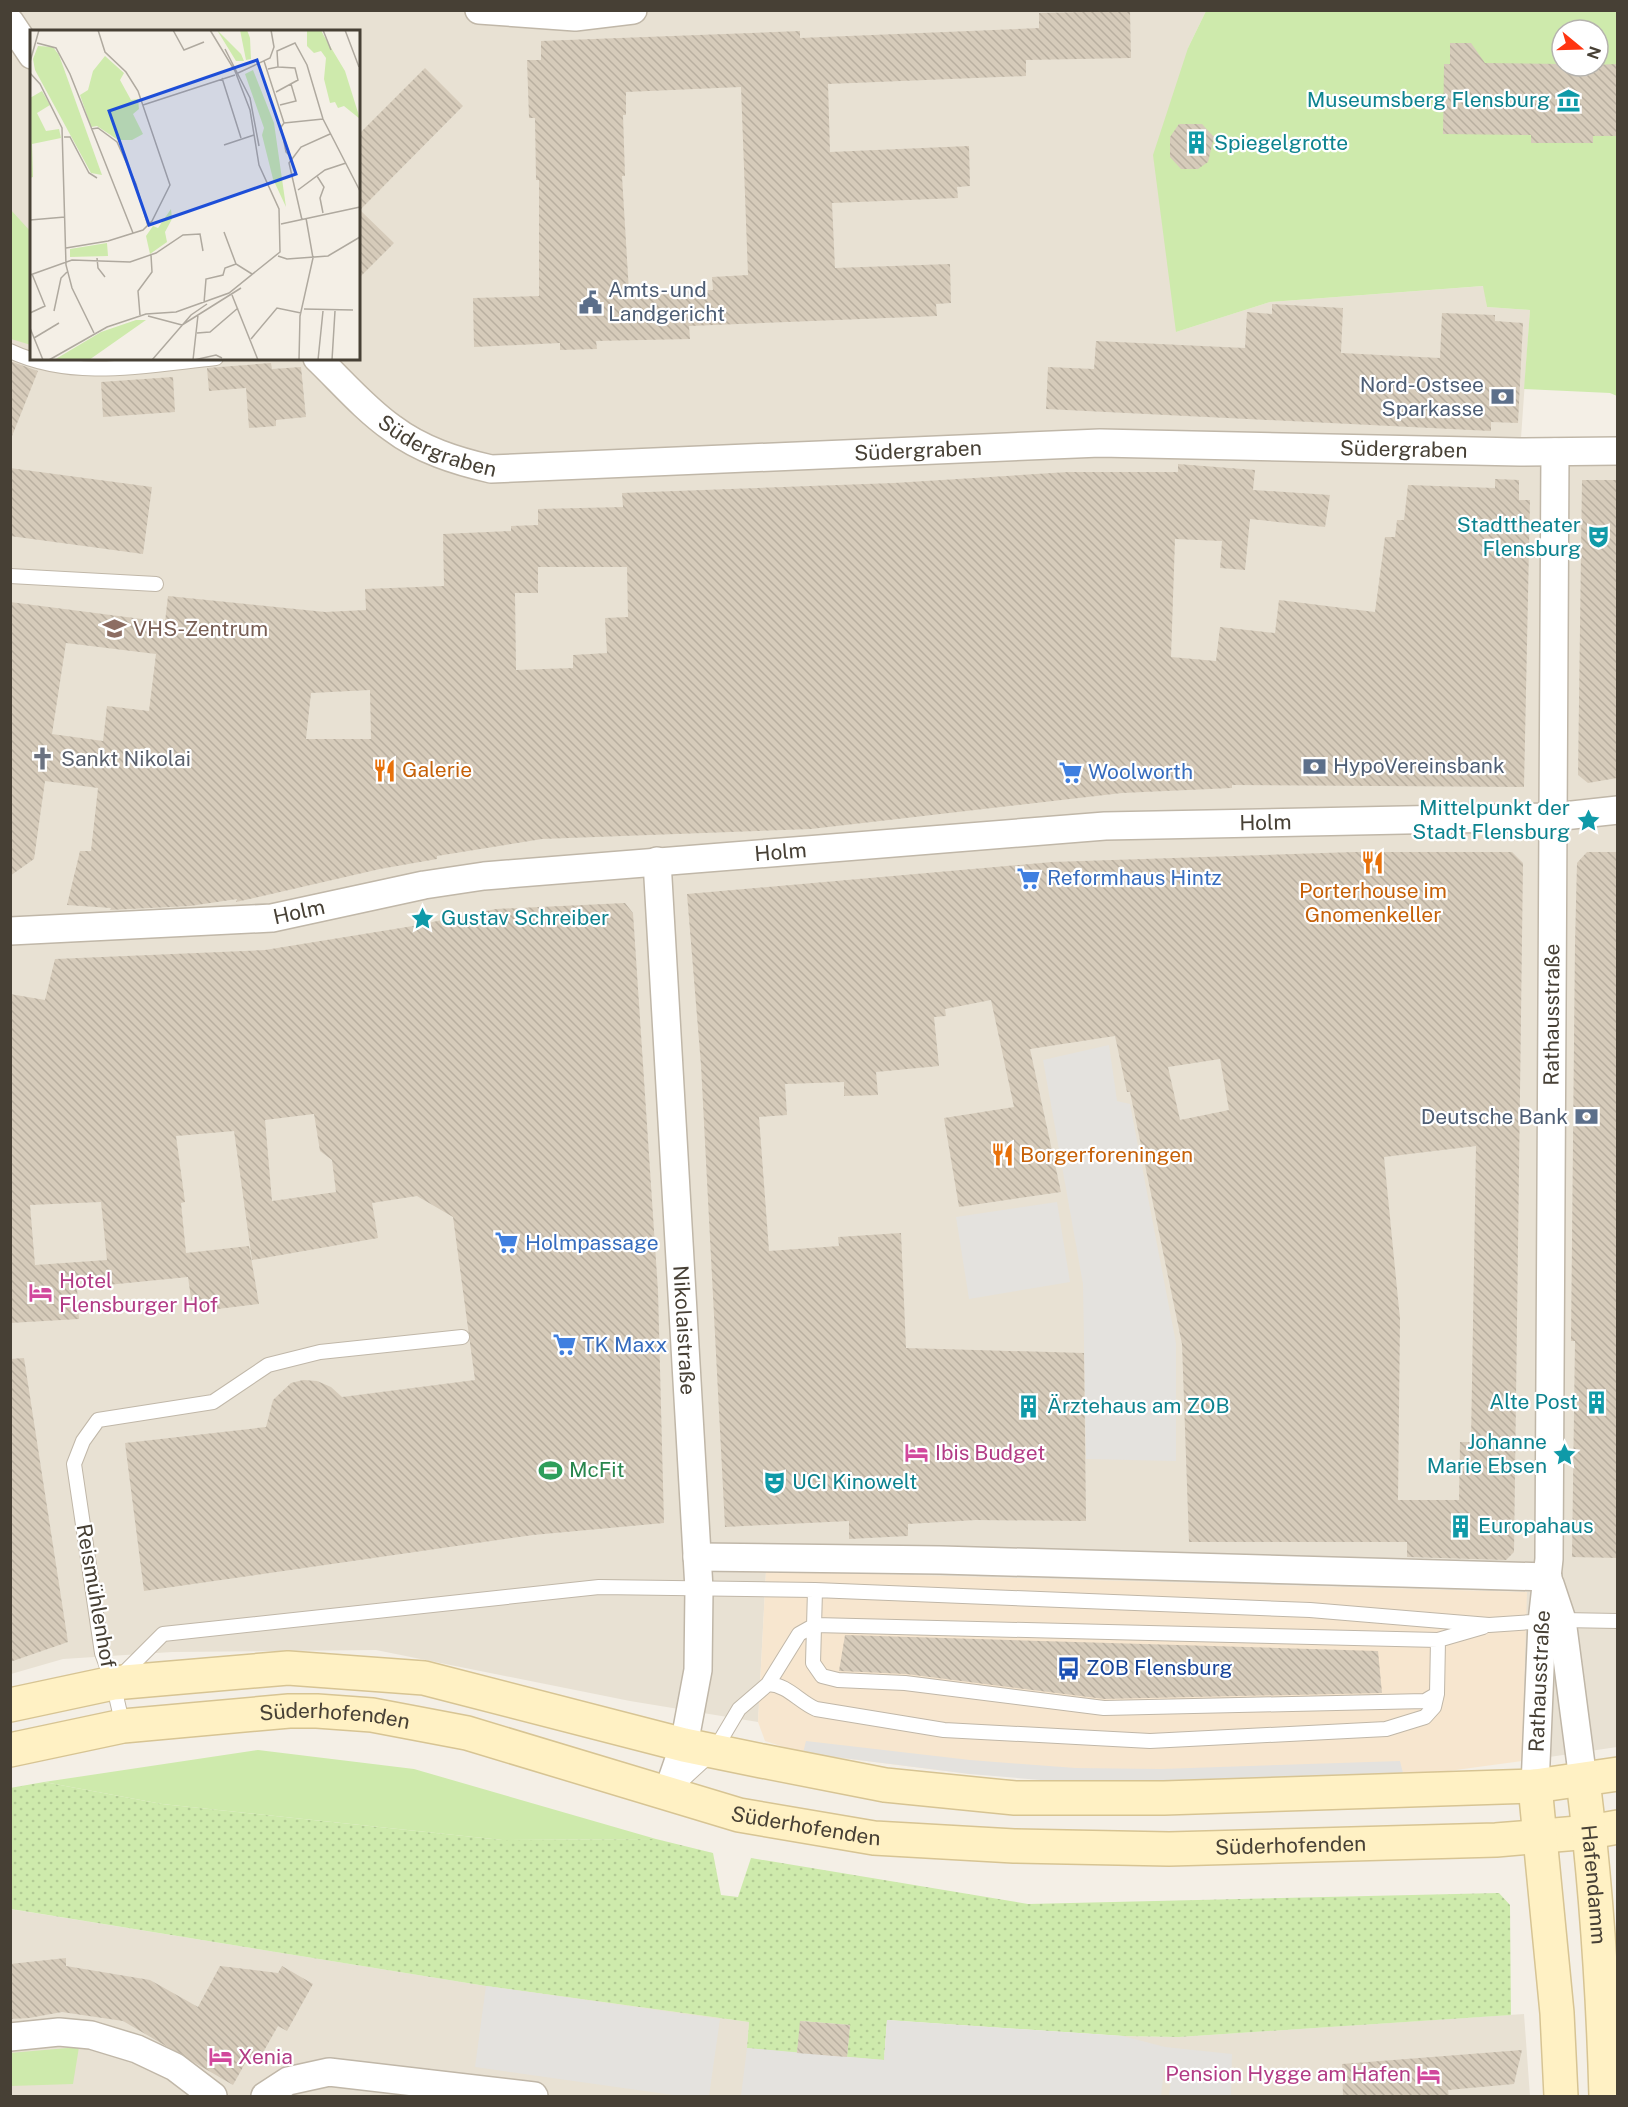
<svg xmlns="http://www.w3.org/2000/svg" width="1628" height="2107" viewBox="0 0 1628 2107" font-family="'Public Sans',sans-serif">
<defs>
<pattern id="grass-dots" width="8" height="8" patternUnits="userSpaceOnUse" patternTransform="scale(1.5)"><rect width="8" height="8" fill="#ceeaac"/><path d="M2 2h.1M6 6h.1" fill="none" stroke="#b2ca95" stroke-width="1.8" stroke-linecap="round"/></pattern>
<pattern id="building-back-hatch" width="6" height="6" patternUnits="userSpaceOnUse" patternTransform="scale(1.5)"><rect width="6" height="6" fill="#d6cbba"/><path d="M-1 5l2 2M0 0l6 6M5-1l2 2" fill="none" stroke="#b9afa0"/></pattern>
</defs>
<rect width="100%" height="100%" fill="#f4efe6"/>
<path fill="#e8e1d3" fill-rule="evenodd" d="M11,11H1206L1188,48L1176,332L1270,302L1484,286L1487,307L1530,310L1520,452L1617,451V1747L1522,1761L1526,1592L766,1571L758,1722L630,1701L376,1650L172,1652L63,1659L11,1674ZM32,32H358V358H32Z
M10,1909L486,1986L749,2022L747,2048L800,2021L850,2025L848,2057L1123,2036L1179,2037L1524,2014L1530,2096H11Z"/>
<path fill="#f7e6cf" d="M766,1571L1527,1592L1522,1761L1404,1777L970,1774L803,1753L765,1741L758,1722Z"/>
<path fill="url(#grass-dots)" d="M44,1782L162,1804L502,1840L656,1839L713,1853L721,1895L738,1897L751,1858L1028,1904L1499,1893L1510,1905L1511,2015L1179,2037L1123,2036L887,2020L884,2060L847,2057L850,2025L801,2021L797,2053L747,2048L749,2022L486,1986L11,1909L10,1788Z"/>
<path fill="#ceeaac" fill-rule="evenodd" d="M1206,11H1617V396L1610,393L1524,389L1530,310L1487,307L1483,286L1270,302L1176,332L1153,155L1188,48ZM1562,30H1598V66H1562Z
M10,209L31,232V345L11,339Z
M258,1750L414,1769L656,1839L502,1840L162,1804L44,1782Z
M79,2047L73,2084L11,2086L10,2053Z"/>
<path fill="#e4e2de" d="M1109,1045L1117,1101L1130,1104L1176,1343V1461L1086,1459L1083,1284L1043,1060Z
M1057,1202L1070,1282L969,1299L956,1217Z
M806,1741L970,1760L1075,1768L1161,1769L1400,1761L1404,1777L1157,1785L1076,1783L970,1774L803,1753Z
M486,1986L720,2019L709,2096H680L475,2067Z
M887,2020L1123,2036L1165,2047L1232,2054L1231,2096H1169L1172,2071L1164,2070L1161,2096H741L747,2048L884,2060Z"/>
<path fill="url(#building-back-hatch)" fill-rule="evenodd" d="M1130,11L1131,58L1026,60V76L828,84L830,152L969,146L970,186L957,187L958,198L832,203L835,268L950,264L951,303L936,304L937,316L689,326L690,339L596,341L597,349L560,350V343L474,347L473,298L539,296V180H536L535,118H529L527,60H541V41L800,31V38L1039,28V13ZM741,87L748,275L712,277L713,290L629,292L622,176H625L623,115H626V92Z
M1450,43H1471L1485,63L1562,64V66L1617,64V136H1593V143H1531V135L1443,134L1444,64H1450Z
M425,68L463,106L360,210L394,243L358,279V135Z
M1179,124H1202L1214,137L1208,162L1198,169H1181L1170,157V137Z
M1272,304L1343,308L1341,353L1440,358L1442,313L1495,315V321L1523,323L1518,423L1491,422V431L1046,409L1048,367L1094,369L1096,341L1245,348L1247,312L1272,314Z
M10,361L38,371L12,436H10Z
M271,363L272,369L301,367L306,417L276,420V426L249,428L246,388L209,391L207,368Z
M173,377L175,412L103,417L101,382Z
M1178,464L1255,470L1253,490L1330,495L1325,527L1250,519L1245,570L1220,568L1222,541L1175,539L1171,657L1216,661L1220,627L1275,633L1279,600L1375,612L1385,537H1395L1397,520H1404L1408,485L1495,488V479L1519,480V500H1530L1524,787L1232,785V788L1122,793L811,829L542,839L437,856V859L380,869L236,902L237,899L190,906L110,910L111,908L67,905L80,851H91L98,788L45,781L34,859L10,876V602L165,622L168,596L325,612L366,610L365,589L444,586L443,534L511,531V526L538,525V509L623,507L622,493L894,483L1068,472H1178ZM538,567H627L628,617L605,618L607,653L573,655V668L516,670L515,593H538ZM66,643L156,654L149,711L107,706L103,741L52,734ZM370,690L371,739H306L311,693Z
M10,468L152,487L143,554L10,536Z
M1582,480H1617V778L1588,783L1578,775Z
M1354,852H1512L1523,863L1514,1552L1506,1560L1407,1557V1542H1189L1182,1344L1130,1092H1127L1115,1036L1030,1049L1061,1192L959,1207L944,1118L1014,1107L991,1000L945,1009L946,1016L934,1017L939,1066L876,1072L878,1095L844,1096V1082L785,1084L787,1115L759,1117L769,1251L839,1246L838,1237L901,1233L906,1348L1084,1353L1086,1521L976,1520L908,1524V1536L849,1539V1521L725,1527L701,1065L687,894L1052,862ZM1220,1059L1229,1110L1180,1120L1168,1067ZM1476,1146L1471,1442H1460L1459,1500H1398L1400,1319L1384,1157Z
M1587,852H1617V1558L1572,1557L1575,1341H1571L1575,943L1577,863Z
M625,903L633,913L658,1291L664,1523L533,1535L144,1591L125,1443L266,1427L273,1400L291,1383L303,1380L317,1381L331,1387L342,1397L475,1380L453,1217L417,1196L372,1203L378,1238L252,1260L234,1131L176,1136L185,1202L181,1203L186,1253L249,1246L259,1304L193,1312L188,1277L77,1288L79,1319L10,1323V994L45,1000L55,959L265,950L413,926L496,909ZM314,1114L320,1151L332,1160L336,1192L272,1201L265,1120ZM101,1202L107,1260L35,1265L30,1205Z
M24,1358L68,1642L10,1662V1359Z
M845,1635L1378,1651L1382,1693L1104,1699L906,1674L839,1671Z
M66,1958V1966L150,1980L198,2007L220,1966L278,1973L282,1966L313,1984L287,2031L278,2026L257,2063L248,2058L233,2085L123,2021L62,2012L29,2018L10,2019V1964Z
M800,2021L850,2025L847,2057L797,2053Z
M1522,2050L1514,2084L1448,2090L1449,2097H1343L1342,2064Z"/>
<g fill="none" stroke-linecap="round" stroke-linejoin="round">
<defs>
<path id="lane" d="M10,351C74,381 148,365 216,358
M10,576L156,584
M815,1590L813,1663L822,1676L838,1680L905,1683L1104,1708L1425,1701L1437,1694
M120,1677L163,1634L599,1587L815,1590L1310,1610L1489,1625L1562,1620L1618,1621
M768,1684C788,1685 798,1701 816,1709L944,1730L1150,1741L1386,1729L1425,1717L1434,1707L1437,1694L1438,1640
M123,1726L113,1683L102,1653L74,1464L83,1441L98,1420L213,1402L268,1365L320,1352L462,1337
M675,1787L714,1751L739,1709L768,1684L799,1634L815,1625L1438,1640L1483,1627"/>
<g id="street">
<path d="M479,10L575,17L633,10"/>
<path d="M10,22L32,55"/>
<path id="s1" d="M317,358C341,381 365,409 392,428C421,450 456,461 491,469L1100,443L1520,452L1618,451"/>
<path id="s2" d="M657,861L699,1589L698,1670L684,1745L667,1794"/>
<path id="s3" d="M10,931L272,918L424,885L484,876L1105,826L1554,817L1618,810"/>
<path d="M697,1557L941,1560L1548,1577"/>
<path d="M1550,1584L1562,1620L1583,1780"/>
<path id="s4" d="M1535,1786L1542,1622L1549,1559L1555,452"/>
<path d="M10,2037L59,2032L91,2035L137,2049L175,2067L213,2096"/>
<path d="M265,2096L288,2081L329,2072L534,2096"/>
</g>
<g id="secondary">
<path d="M10,1705L113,1683L288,1668L424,1678L684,1745L762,1761L885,1785L1015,1798H1164L1535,1786L1618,1774"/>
<path id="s5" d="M10,1750L123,1726L289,1711H317L372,1715L467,1733L739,1815L874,1838L1014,1846L1169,1849L1496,1840L1590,1832L1618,1827"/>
<path id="s6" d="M1583,1780C1596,1885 1603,1991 1606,2096"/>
<path d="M1535,1786L1557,2013L1561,2096"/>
</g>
</defs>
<use href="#lane" stroke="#c0b7a8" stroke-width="16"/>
<use href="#street" stroke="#c0b7a8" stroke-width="30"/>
<use href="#secondary" stroke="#d7c493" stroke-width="36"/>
<use href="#lane" stroke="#fff" stroke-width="14"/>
<use href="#street" stroke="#fff" stroke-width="27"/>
<use href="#secondary" stroke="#fff1c4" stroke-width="33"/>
</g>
<defs>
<symbol id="museum-bare" viewBox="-9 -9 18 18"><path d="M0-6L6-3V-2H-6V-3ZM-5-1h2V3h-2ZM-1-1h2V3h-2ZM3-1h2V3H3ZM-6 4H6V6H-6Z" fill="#0f9aa8" stroke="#fff" stroke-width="2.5" paint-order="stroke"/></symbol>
<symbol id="building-bare" viewBox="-9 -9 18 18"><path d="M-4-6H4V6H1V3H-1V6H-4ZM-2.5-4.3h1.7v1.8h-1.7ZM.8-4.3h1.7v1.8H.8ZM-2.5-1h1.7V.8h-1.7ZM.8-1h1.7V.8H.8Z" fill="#0f9aa8" stroke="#fff" stroke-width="2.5" paint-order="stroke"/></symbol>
<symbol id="civic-bare" viewBox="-9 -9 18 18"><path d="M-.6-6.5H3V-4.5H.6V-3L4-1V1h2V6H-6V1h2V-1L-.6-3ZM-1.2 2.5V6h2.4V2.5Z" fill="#5c6f8a" stroke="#fff" stroke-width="2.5" paint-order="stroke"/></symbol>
<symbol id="bank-bare" viewBox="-9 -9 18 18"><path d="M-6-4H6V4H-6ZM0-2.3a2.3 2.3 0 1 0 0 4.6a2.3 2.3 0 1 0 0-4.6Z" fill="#5c6f8a" stroke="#fff" stroke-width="2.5" paint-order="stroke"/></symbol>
<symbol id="theatre-bare" viewBox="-9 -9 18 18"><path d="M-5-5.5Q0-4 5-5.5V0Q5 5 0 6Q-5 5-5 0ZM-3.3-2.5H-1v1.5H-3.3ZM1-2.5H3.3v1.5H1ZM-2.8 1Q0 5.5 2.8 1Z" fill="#0f9aa8" stroke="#fff" stroke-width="2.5" paint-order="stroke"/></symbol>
<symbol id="university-bare" viewBox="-9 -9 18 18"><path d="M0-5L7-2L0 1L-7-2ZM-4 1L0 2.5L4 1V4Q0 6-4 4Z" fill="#8d6e63" stroke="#fff" stroke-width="2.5" paint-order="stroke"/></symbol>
<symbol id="church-bare" viewBox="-9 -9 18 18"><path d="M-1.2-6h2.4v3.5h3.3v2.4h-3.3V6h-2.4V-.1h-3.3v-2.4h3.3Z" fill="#6b7280" stroke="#fff" stroke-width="2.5" paint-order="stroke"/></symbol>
<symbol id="restaurant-bare" viewBox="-9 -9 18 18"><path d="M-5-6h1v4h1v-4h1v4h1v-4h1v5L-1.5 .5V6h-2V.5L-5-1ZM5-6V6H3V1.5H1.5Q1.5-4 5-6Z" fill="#e8710a" stroke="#fff" stroke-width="2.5" paint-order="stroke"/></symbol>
<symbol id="supermarket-bare" viewBox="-9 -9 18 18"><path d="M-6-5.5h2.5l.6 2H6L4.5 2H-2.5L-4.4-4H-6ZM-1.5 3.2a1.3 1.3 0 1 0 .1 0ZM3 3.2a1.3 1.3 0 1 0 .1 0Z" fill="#3f7fe0" stroke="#fff" stroke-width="2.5" paint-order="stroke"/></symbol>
<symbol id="sight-bare" viewBox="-9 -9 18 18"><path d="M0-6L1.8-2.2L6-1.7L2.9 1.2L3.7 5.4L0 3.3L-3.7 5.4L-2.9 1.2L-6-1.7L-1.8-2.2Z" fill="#0f9aa8" stroke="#fff" stroke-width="2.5" paint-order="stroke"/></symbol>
<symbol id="hotel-bare" viewBox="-9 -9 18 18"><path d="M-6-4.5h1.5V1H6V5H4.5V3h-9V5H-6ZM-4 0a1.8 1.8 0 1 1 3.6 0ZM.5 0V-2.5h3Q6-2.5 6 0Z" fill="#d1479c" stroke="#fff" stroke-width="2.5" paint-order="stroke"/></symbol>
<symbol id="stadium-bare" viewBox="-9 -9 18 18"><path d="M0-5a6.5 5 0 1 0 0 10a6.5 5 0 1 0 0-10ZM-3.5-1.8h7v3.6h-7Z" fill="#2e9e5b" stroke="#fff" stroke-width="2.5" paint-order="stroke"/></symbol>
<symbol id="bus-bare" viewBox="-9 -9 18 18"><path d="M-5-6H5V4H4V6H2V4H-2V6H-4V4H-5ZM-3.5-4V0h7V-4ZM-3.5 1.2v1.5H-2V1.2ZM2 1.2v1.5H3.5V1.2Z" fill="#1a4fb4" stroke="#fff" stroke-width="2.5" paint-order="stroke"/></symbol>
</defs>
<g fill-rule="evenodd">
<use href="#museum-bare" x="1552" y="84" width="33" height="33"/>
<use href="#building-bare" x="1180" y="126" width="33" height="33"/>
<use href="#civic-bare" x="574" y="286" width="33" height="33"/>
<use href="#bank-bare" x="1486" y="380" width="33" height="33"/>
<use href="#theatre-bare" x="1582" y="520" width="33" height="33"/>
<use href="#university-bare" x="98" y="612" width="33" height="33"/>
<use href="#church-bare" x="26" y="742" width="33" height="33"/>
<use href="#bank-bare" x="1298" y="750" width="33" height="33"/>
<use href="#restaurant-bare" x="368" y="754" width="33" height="33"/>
<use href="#supermarket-bare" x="1054" y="756" width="33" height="33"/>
<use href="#sight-bare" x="1572" y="804" width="33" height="33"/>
<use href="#restaurant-bare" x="1356" y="846" width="33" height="33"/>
<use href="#supermarket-bare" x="1012" y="862" width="33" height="33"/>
<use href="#sight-bare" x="406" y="902" width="33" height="33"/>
<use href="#bank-bare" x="1570" y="1100" width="33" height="33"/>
<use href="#restaurant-bare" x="986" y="1138" width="33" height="33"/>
<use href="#supermarket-bare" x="490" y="1226" width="33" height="33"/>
<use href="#hotel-bare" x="24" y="1276" width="33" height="33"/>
<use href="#supermarket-bare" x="548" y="1328" width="33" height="33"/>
<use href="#building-bare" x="1580" y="1386" width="33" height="33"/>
<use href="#building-bare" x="1012" y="1390" width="33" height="33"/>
<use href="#hotel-bare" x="900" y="1436" width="33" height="33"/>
<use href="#sight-bare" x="1548" y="1438" width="33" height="33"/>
<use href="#stadium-bare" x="534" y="1454" width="33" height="33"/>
<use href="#theatre-bare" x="758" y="1466" width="33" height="33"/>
<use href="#building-bare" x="1444" y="1510" width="33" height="33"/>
<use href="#bus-bare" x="1052" y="1652" width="33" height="33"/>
<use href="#hotel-bare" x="204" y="2040" width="33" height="33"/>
<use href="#hotel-bare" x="1412" y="2058" width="33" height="33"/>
</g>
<g text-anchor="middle" stroke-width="4.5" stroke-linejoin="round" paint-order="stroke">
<g font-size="21" fill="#0d838f" stroke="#fff" text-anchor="end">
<text x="1550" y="107">Museumsberg Flensburg</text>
<text x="1214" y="150" text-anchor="start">Spiegelgrotte</text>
<text x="1581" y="532">Stadttheater<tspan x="1581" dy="24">Flensburg</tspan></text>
<text x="1570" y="815">Mittelpunkt der<tspan x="1570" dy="24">Stadt Flensburg</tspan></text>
<text x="441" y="925" text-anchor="start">Gustav Schreiber</text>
<text x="1578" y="1409">Alte Post</text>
<text x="1047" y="1413" text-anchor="start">Ärztehaus am ZOB</text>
<text x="1547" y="1449">Johanne<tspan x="1547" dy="24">Marie Ebsen</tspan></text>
<text x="792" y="1489" text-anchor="start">UCI Kinowelt</text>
<text x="1478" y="1533" text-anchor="start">Europahaus</text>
</g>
<g font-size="21" fill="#4e5e75" stroke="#fff" text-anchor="start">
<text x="608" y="297">Amts- und<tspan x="608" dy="24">Landgericht</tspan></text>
<text x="1484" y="392" text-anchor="end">Nord-Ostsee<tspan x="1484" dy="24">Sparkasse</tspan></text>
<text x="1333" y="773">HypoVereinsbank</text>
<text x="1568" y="1124" text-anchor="end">Deutsche Bank</text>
</g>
<g font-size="21" fill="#474035" stroke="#fff">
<text dy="7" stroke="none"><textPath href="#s1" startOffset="152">Südergraben</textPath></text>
<text dy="7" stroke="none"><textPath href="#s1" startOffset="638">Südergraben</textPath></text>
<text dy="7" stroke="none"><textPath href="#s1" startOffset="1124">Südergraben</textPath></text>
<text dy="7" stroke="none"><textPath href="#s3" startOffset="1262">Holm</textPath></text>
<text dy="7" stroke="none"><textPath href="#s3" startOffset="776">Holm</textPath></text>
<text dy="7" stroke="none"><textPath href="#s3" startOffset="290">Holm</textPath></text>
<text dy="7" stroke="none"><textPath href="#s4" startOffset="772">Rathausstraße</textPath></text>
<text dy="7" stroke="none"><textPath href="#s2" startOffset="470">Nikolaistraße</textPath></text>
<text transform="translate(96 1596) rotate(80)" y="7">Reismühlenhof</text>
<text dy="7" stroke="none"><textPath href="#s4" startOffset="105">Rathausstraße</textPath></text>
<text dy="7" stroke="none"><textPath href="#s5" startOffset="328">Süderhofenden</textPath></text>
<text dy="7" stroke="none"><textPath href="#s5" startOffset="814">Süderhofenden</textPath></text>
<text dy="7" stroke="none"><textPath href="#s5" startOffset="1300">Süderhofenden</textPath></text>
<text dy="7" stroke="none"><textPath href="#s6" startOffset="105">Hafendamm</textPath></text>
</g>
<g font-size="21" fill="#785e54" stroke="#fff" text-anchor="start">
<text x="133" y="636">VHS-Zentrum</text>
</g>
<g font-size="21" fill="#5b616d" stroke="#fff" text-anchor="start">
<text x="61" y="766">Sankt Nikolai</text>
</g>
<g font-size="21" fill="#c56008" stroke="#fff" text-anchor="start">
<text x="402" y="777">Galerie</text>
<text x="1373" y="898" text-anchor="middle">Porterhouse im<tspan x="1373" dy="24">Gnomenkeller</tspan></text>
<text x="1020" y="1162">Borgerforeningen</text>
</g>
<g font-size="21" fill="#366cbe" stroke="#fff" text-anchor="start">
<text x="1088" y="779">Woolworth</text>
<text x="1047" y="885">Reformhaus Hintz</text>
<text x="525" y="1250">Holmpassage</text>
<text x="582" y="1352">TK Maxx</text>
</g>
<g font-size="21" fill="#b23c85" stroke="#fff" text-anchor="start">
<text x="59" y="1288">Hotel<tspan x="59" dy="24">Flensburger Hof</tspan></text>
<text x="935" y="1460">Ibis Budget</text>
<text x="238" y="2064">Xenia</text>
<text x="1411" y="2081" text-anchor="end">Pension Hygge am Hafen</text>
</g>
<g font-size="21" fill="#27864d" stroke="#fff" text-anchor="start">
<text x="569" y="1477">McFit</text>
</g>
<g font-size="21" fill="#164399" stroke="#fff" text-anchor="start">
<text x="1086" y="1675">ZOB Flensburg</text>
</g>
</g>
<g transform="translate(30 30)">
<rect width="330" height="330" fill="#f4efe6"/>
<path d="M187,0L211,24L214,31H206ZM210,0H217L220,8L221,29L216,30ZM223,40L244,93L256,177L243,149L232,105L234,98L215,44ZM106,290H116L59,330H24L71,302Z" fill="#ceeaac"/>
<path d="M8,16L23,17L29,25L72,145L61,143L5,40L3,29Z" fill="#ceeaac"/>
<path d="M277,0H291L294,6L315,41L330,89L314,76L308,78L305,72L300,73L294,49L296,28L291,21L284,23L277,16ZM75,26L94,43L90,50L101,70L108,69L109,79L103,84L113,104L102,110H88L67,96L61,97L50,65L58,60L63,41ZM12,61L20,75L7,83L16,101L29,99L31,108L2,114L3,147L0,148V68ZM141,179L142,189L135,202L137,212L120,224L116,206L123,196L128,198ZM77,213L78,226L40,227V219Z" fill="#ceeaac"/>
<path fill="none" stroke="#afa99f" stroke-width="1.5" d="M143,0L154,20L174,12M293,0L301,20M315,0L329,37M7,13L26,18L40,44L103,203M195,19L220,68L229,116M234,31L254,93M0,32L9,0M238,39L248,37L247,21L265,13L277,35L293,89L330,161M0,43L10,54L32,98L36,235L42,258L64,303M208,43L240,28L244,17L241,0M192,48L211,108M246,62L268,50L265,38L248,37M113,75L205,45M250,75L266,71L261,54M254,93L251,97L256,122L261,127M254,93L293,89M61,99L68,98L87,112L106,154L118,196M34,107H40L59,143L67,148M194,115L224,105M287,146L294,157L290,168L293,183M268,160L295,140L316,133M0,190L35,187M272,190L259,133L271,117L300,104M251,194L330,177M194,202L206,234L222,244M36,218L78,211L113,200L122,191L140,155L108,61L96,42L75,22L68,0M248,226L257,229L298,226L330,207M67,228L68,238L75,247M0,245L42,230L100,232L126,223L153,205L170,204L173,221M202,265L228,330M174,273L176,249L193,245L195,238L206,234M274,279L323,280M24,281L31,248L37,242M0,283L15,276L2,244M110,285L108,261L122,242L121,225M118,286L152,295M152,295L211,258M0,298L13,330M167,303L180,302L208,278M4,308L29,293M221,309L247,278L271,283M19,330L77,297L116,284L146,282L199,263L250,222L249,179L229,135L220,80L205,41L180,0M122,330L161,285L177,274M163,330L168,285M164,330L186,325L192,328M269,330L270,286L283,228L276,188M288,330L293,281M302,330L305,281"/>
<path fill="#1d4ed8" fill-opacity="0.15" stroke="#1d4ed8" stroke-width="3" d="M227,30L266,144L119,195L79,81Z"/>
<rect width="330" height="330" fill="none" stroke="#474035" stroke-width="3"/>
</g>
<rect width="1628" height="2107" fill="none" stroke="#474035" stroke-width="24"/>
<g transform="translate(1580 48) rotate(109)"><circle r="28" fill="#ffffff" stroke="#b5b3ae" stroke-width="1.5"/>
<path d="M0-4.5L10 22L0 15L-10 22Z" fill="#ff3511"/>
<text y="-9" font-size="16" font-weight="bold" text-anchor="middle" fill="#474035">N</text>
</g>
</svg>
